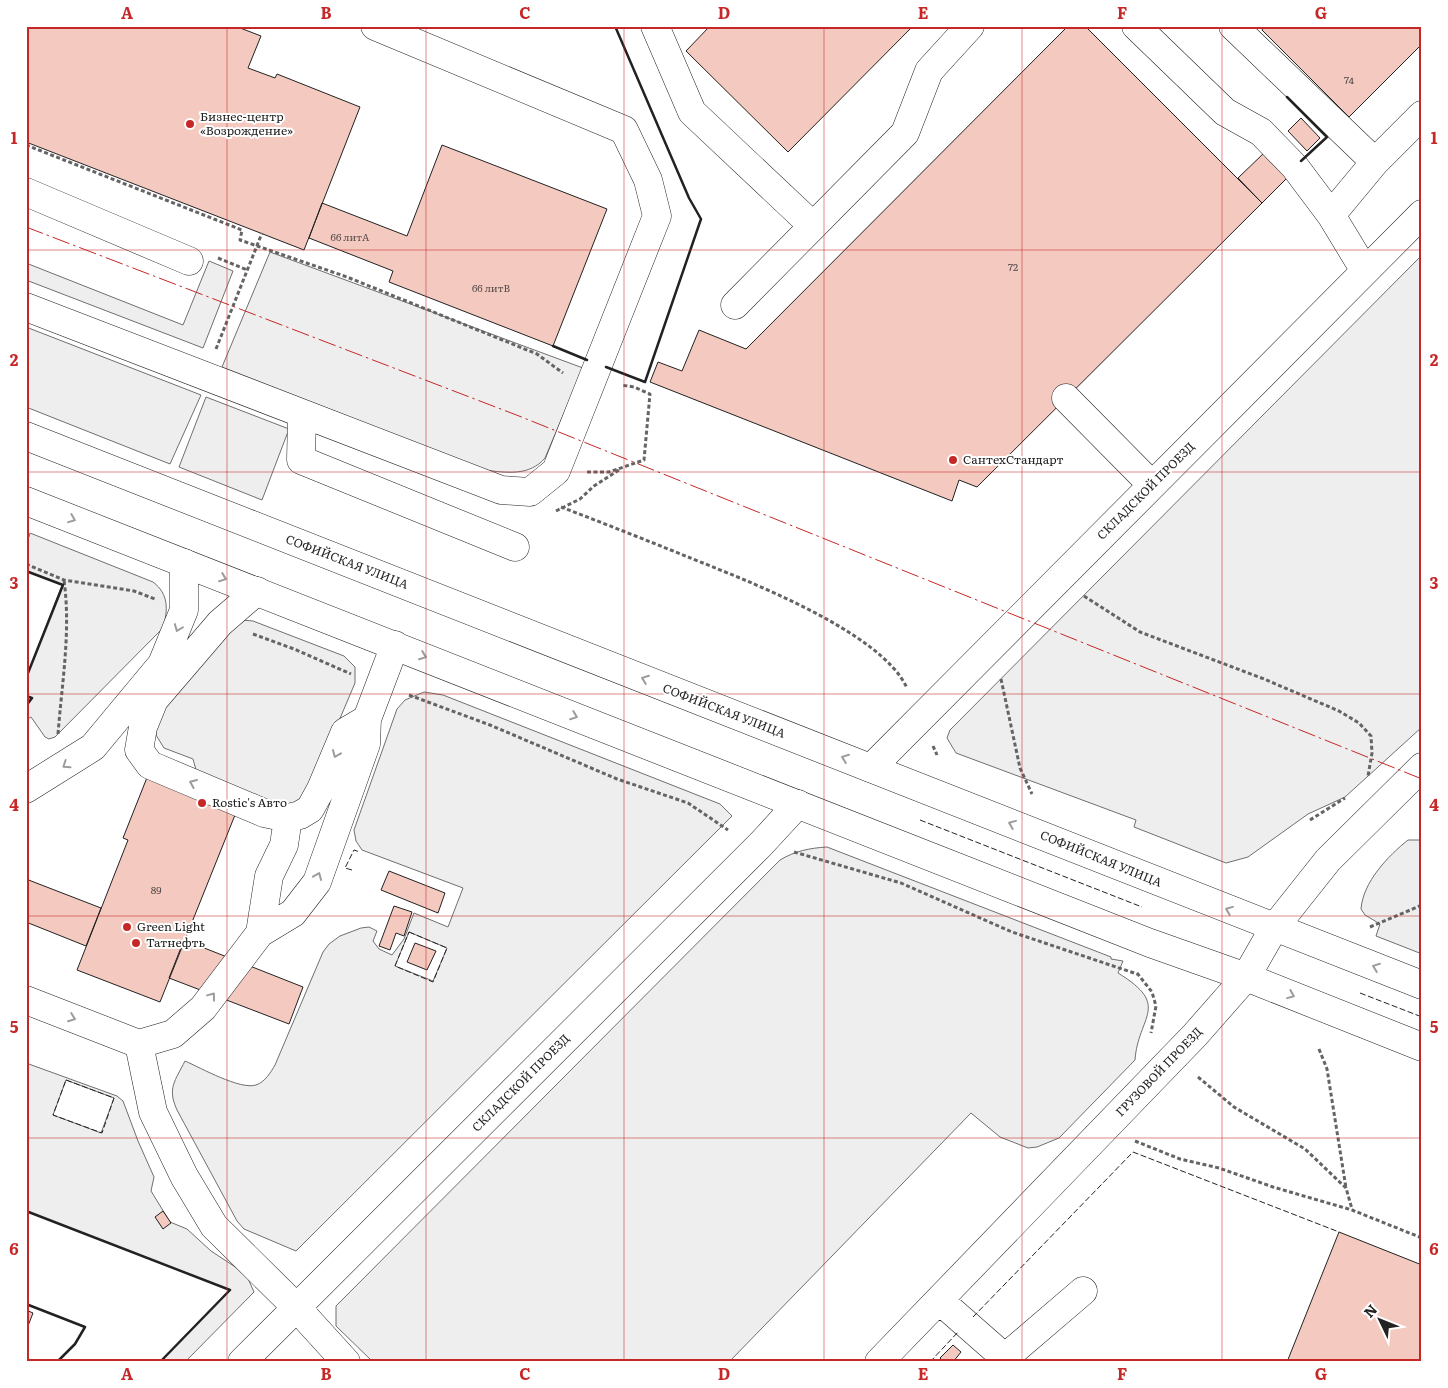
<svg xmlns="http://www.w3.org/2000/svg" width="1448" height="1388" viewBox="0 0 1448 1388" font-family="Literata,serif">
<rect width="100%" height="100%" fill="#fff"/>
<path fill="#eee" stroke="#6f6f6f" fill-rule="evenodd" d="M270,252L583,368L545,458C530,476 507,473 485,470L222,367Z
M1422,255V727L1345,797L1308,814L1248,857L1226,863L1134,827L1136,820L956,753L947,738L950,730Z
M209,261L233,271L203,348L26,280V263L183,325Z
M26,327L201,395L170,464L26,407Z
M206,397L289,429L262,500L179,467Z
M30,533L153,582C169,594 168,610 163,628L55,737L49,739L45,737L31,717L26,720V706L31,698L26,696V678L62,585L26,571V536L29,537Z
M242,620L253,621L344,656L355,667V683L308,794L286,809L198,777L193,759L164,748L156,735L157,718L222,634Z
M424,692L443,695L720,804L732,816L296,1251L244,1229L237,1221L177,1110C167,1088 175,1081 185,1061C201,1068 240,1090 256,1085C265,1082 271,1072 275,1065L323,952L329,944L340,936L361,928L369,927L377,931L373,941L379,949L392,955L404,939L414,913L448,927L463,888L362,850L356,841L354,830L397,709L405,700ZM409,932L447,948L433,981L395,966Z
M1408,840H1422V954L1376,936L1380,924L1365,915L1361,909C1363,882 1388,856 1408,840Z
M827,847L1111,957V959L1123,961L1118,973C1172,1006 1138,1016 1135,1060L1059,1138L1037,1147L1028,1148L1000,1137L971,1113L729,1362H373L336,1326V1306L780,860C795,851 810,848 827,847Z
M26,1063L117,1096L123,1101L138,1141L154,1177L151,1191L170,1222L187,1229L211,1251L246,1274L254,1292L185,1362H160L230,1290L26,1211ZM66,1080L114,1098L101,1133L53,1115Z"/>
<path fill="#f3c9c0" stroke="#222" d="M26,26H235L261,36L248,68L275,78L277,74L360,107L304,250L26,142Z
M710,26H913L788,152L686,51Z
M1068,26H1085L1262,203L977,487L959,480L952,501L650,382L658,362L682,371L699,330L746,349Z
M1264,26H1422V44L1349,117L1262,30Z
M1301,118L1320,138L1307,151L1288,131Z
M442,145L607,209L553,346L389,282L393,271L309,238L322,203L407,236Z
M1265,152L1289,176L1262,203L1238,178Z
M148,775L237,810L160,1002L77,970L128,840L123,838Z
M389,871L445,893L438,913L381,890Z
M26,879L101,908L86,946L26,922Z
M394,906L412,912L404,936L396,933L390,950L379,946Z
M184,940L303,987L289,1024L169,978Z
M415,943L436,951L427,970L407,962Z
M163,1211L171,1223L163,1229L155,1217Z
M1339,1232L1422,1265V1362H1287Z
M26,1310L33,1313L26,1331Z
M953,1345L961,1352L953,1362H944L940,1358Z"/>
<g fill="none" stroke-linecap="round" stroke-linejoin="round">
<defs>
<path id="minor" d="M655,26L692,112L813,226
M1136,26L1225,112L1261,132L1295,167L1331,215L1365,271
M1233,26L1375,162
M26,192L189,261
M1331,215L1375,162L1422,115
M735,305L905,133L929,71L970,26
M26,307L501,490L530,492L556,471L657,216L648,180L624,130L375,26
M1066,398L1152,485
M302,415L301,460L515,547
M257,591L220,623L154,700L143,727L139,750L150,765L264,813L288,818L300,815L310,809L321,789L345,732L367,719
M871,768L1422,214
M26,789L93,747L162,664L184,610V563
M260,933L269,876L284,845L288,818
M26,1000L139,1044L173,1034L203,1008L260,933L293,913L317,882L366,744L367,719L395,645
M139,1044L153,1112L184,1176L214,1226L296,1307L346,1362
M939,1300L1004,1357
M242,1362L761,844L798,804
M879,1362L1195,1035L1246,977L1274,928L1328,860L1422,767
M1000,1362L1083,1291"/>
<path id="major" d="M26,436L1422,985
M26,501L1150,943L1246,977L1422,1047"/>
</defs>
<use href="#minor" stroke="#222" stroke-width="29"/>
<use href="#major" stroke="#222" stroke-width="29"/>
<path stroke="#646464" stroke-width="3" stroke-dasharray="4 2.5" stroke-linecap="butt" d="M26,145L242,230L240,240L347,277L537,354L563,373
M218,258L247,270
M216,349L262,233
M587,472H609L644,460L650,394L634,387L621,385
M561,507C603,523 646,540 688,557C745,580 881,631 907,688
M556,511L580,499L594,486L619,470
M26,564L64,580L134,591L155,599
M1084,596L1140,632L1264,679L1339,711L1359,723L1371,736L1372,753L1368,776
M253,634L294,649L351,674
M1001,679L1020,768L1032,794
M409,695L490,725L617,779L688,803L728,830
M58,734C62,682 71,631 64,580
M933,746L937,755
M1310,820L1345,798
M794,852L901,883L1012,932L1137,974
M1370,927L1422,905
M1137,973L1152,992L1156,1006L1151,1033
M1319,1049L1327,1069L1346,1188
M1198,1077L1234,1107L1305,1149L1346,1188L1352,1209
M1135,1141L1180,1159L1219,1168L1273,1187L1352,1210L1422,1238"/>
<use href="#minor" stroke="#fff" stroke-width="28"/>
<use href="#major" stroke="#fff" stroke-width="28"/>
<path stroke="#222" stroke-width="1" stroke-dasharray="6 2.5" stroke-linecap="butt" d="M920,820L1142,907
M352,870L345,868L354,850L360,852
M409,932L447,948L433,982L395,966Z
M1360,993L1422,1017
M66,1080L114,1098L102,1133L53,1115Z
M973,1317L1133,1152L1339,1232
M930,1362L959,1331"/>
<path stroke="#222" stroke-width="2.5" d="M1287,97L1327,137
M1301,161L1327,137
M553,346L587,360
M606,367L645,382L701,219L689,198L615,26
M26,571L63,585L26,678
M26,696L32,698L26,706
M26,1211L230,1290L160,1362
M26,1304L85,1327L75,1344L57,1362"/>
<path stroke="#c62828" stroke-width="1" stroke-dasharray="18 4 2.5 4" stroke-linecap="butt" d="M26,227L519,416L1422,779"/>
</g>
<defs><path id="oneway-chevron" d="M-2-3.5L2.5 0L-2 3.5" fill="none" stroke-width="1.6" stroke-linecap="round" stroke-linejoin="round" transform="scale(1.25)"/></defs>
<g stroke="#9c9c9c">
<use href="#oneway-chevron" transform="translate(72 519) rotate(22)"/>
<use href="#oneway-chevron" transform="translate(223 578) rotate(21)"/>
<use href="#oneway-chevron" transform="translate(178 628) rotate(111)"/>
<use href="#oneway-chevron" transform="translate(423 656) rotate(21)"/>
<use href="#oneway-chevron" transform="translate(645 679) rotate(-159)"/>
<use href="#oneway-chevron" transform="translate(574 716) rotate(21)"/>
<use href="#oneway-chevron" transform="translate(336 754) rotate(113)"/>
<use href="#oneway-chevron" transform="translate(845 758) rotate(-159)"/>
<use href="#oneway-chevron" transform="translate(66 765) rotate(146)"/>
<use href="#oneway-chevron" transform="translate(193 783) rotate(-157)"/>
<use href="#oneway-chevron" transform="translate(1012 824) rotate(-158)"/>
<use href="#oneway-chevron" transform="translate(318 876) rotate(-68)"/>
<use href="#oneway-chevron" transform="translate(1229 910) rotate(-158)"/>
<use href="#oneway-chevron" transform="translate(1376 967) rotate(-159)"/>
<use href="#oneway-chevron" transform="translate(1291 995) rotate(22)"/>
<use href="#oneway-chevron" transform="translate(212 996) rotate(-53)"/>
<use href="#oneway-chevron" transform="translate(72 1018) rotate(21)"/>
</g>
<path fill="none" stroke="#c62828" stroke-width="1" stroke-opacity="0.55" d="M227,26V1362M426,26V1362M624,26V1362M824,26V1362M1022,26V1362M1222,26V1362M26,250H1422M26,472H1422M26,694H1422M26,916H1422M26,1138H1422"/>
<g fill="#c62828" stroke="#fff" stroke-width="2">
<circle cx="190" cy="124" r="5"/>
<circle cx="953" cy="460" r="5"/>
<circle cx="202" cy="803" r="5"/>
<circle cx="127" cy="927" r="5"/>
<circle cx="136" cy="943" r="5"/>
</g>
<g text-anchor="middle" stroke-width="4" stroke-linejoin="round" paint-order="stroke">
<g font-size="10" fill="#564c4a">
<text x="1349" y="84">74</text>
<text x="350" y="241">66 литА</text>
<text x="1013" y="271">72</text>
<text x="491" y="292">66 литВ</text>
<text x="156" y="894">89</text>
</g>
<g font-size="12" fill="#222" stroke="#fff" text-anchor="start">
<text x="200" y="121">Бизнес-центр<tspan x="200" dy="14">«Возрождение»</tspan></text>
<text x="963" y="464">СантехСтандарт</text>
<text x="212" y="807">Rostic's Авто</text>
<text x="137" y="931">Green Light</text>
<text x="146" y="947">Татнефть</text>
</g>
<g font-size="12" fill="#222" stroke="#fff">
<text transform="translate(1146 491) rotate(-45)" y="4">СКЛАДСКОЙ ПРОЕЗД</text>
<text transform="translate(347 562) rotate(21)" y="4">СОФИЙСКАЯ УЛИЦА</text>
<text transform="translate(724 711) rotate(21)" y="4">СОФИЙСКАЯ УЛИЦА</text>
<text transform="translate(1101 859) rotate(22)" y="4">СОФИЙСКАЯ УЛИЦА</text>
<text transform="translate(1159 1072) rotate(-46)" y="4">ГРУЗОВОЙ ПРОЕЗД</text>
<text transform="translate(521 1083) rotate(-45)" y="4">СКЛАДСКОЙ ПРОЕЗД</text>
</g>
</g>
<rect width="1448" height="1388" fill="none" stroke="#ffffff" stroke-width="55"/>
<g transform="translate(1380 1320) rotate(313)" stroke="#ffffff" stroke-width="4" paint-order="stroke">
<path d="M0-4L9 19L0 12L-9 19Z" fill="#222222"/>
<text y="-8" font-size="14" font-weight="bold" text-anchor="middle" fill="#222222">N</text>
</g>
<rect x="28" y="28" width="1392" height="1332" fill="none" stroke="#c62828" stroke-width="2"/>
<g font-size="16" text-anchor="middle" font-weight="bold" fill="#c62828">
<text x="127" y="19">A</text>
<text x="326" y="19">B</text>
<text x="525" y="19">C</text>
<text x="724" y="19">D</text>
<text x="923" y="19">E</text>
<text x="1122" y="19">F</text>
<text x="1321" y="19">G</text>
<text x="14" y="144">1</text>
<text x="1434" y="144">1</text>
<text x="14" y="366">2</text>
<text x="1434" y="366">2</text>
<text x="14" y="589">3</text>
<text x="1434" y="589">3</text>
<text x="14" y="811">4</text>
<text x="1434" y="811">4</text>
<text x="14" y="1033">5</text>
<text x="1434" y="1033">5</text>
<text x="14" y="1255">6</text>
<text x="1434" y="1255">6</text>
<text x="127" y="1380">A</text>
<text x="326" y="1380">B</text>
<text x="525" y="1380">C</text>
<text x="724" y="1380">D</text>
<text x="923" y="1380">E</text>
<text x="1122" y="1380">F</text>
<text x="1321" y="1380">G</text>
</g>
</svg>
